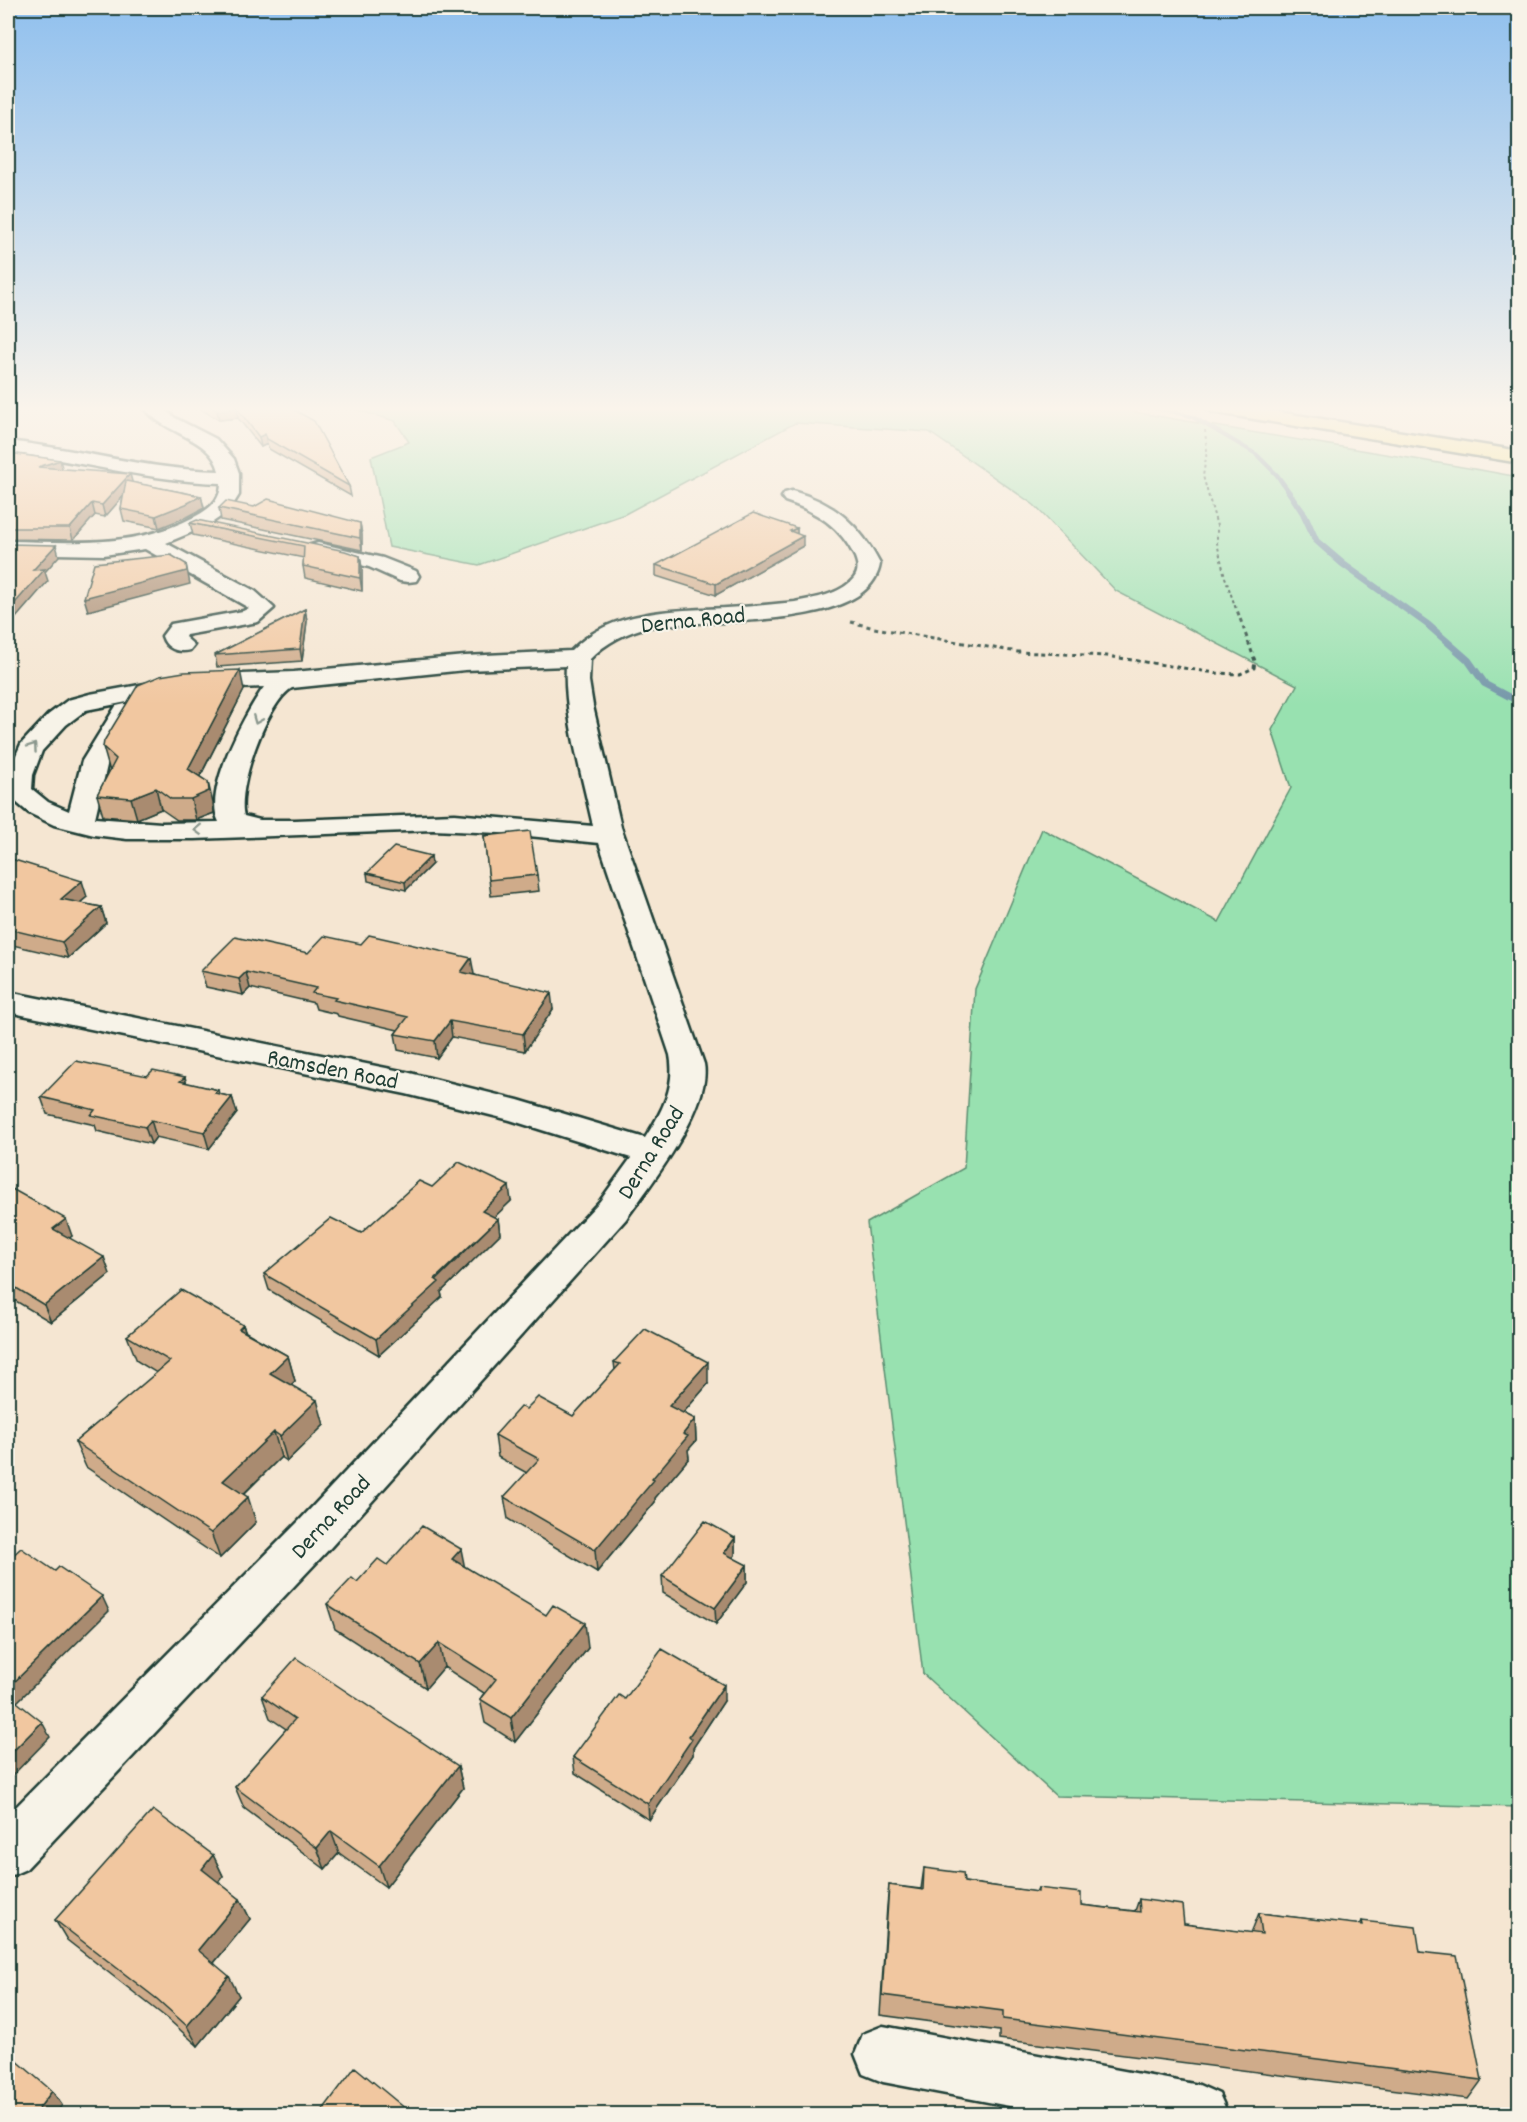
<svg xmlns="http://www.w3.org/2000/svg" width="1527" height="2122" viewBox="0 0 1527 2122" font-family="Dekko,sans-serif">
<rect width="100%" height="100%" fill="#f5e6d2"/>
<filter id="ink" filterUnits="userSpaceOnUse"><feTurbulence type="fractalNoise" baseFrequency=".0167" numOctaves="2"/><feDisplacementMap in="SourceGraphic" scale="12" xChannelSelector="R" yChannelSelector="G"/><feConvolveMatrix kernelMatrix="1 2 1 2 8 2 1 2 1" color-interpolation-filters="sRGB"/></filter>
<g filter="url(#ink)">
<path fill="#98e1b0" stroke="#5c8f72" stroke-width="1.5" d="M347,407H1108C1245,433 1383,452 1519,477V1807L1056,1796L923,1674L867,1223L964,1168L975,989L1042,829L1219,922L1291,788L1272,730L1297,685L1116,591L1034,505L929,432L795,423L625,514L479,565L389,547L371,457L409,442L395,421Z"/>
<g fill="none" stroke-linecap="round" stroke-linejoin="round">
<path fill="#7497a9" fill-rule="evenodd" d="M1143,407H1158L1194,415L1258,453L1279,474L1308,514L1319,539L1346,562L1430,622L1471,658L1488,682L1520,699V706L1482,686L1465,662L1424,626L1340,566L1313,542L1300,514L1275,476L1254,455L1190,418Z"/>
<defs>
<path id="minor" d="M144,407H162L175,418L216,439L234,459L239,473V495L229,511L207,526L166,543L255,591L274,608L258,622L186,635L185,637L194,645L190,650C178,653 166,649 162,636L171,624L243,611L249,608L145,549L104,555L8,553V541C71,542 132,548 190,519C207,511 221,502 221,483C149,481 79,461 8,452V441C79,449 148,470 219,471C211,436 163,435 144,407Z
M792,491C834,502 860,525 880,564C869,633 702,617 649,627C628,631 605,643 590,659L589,681L593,706L621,827L704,1064C712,1107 651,1184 626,1219L331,1547L26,1869L8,1877V1815L299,1521L600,1201L631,1158L510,1120L406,1094L8,1012V992L406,1072L518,1100L645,1138C662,1112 676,1086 670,1055L599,843L499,833L433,830L194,839H127L94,835L54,825L29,813L10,797L8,794V773L21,744L48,715L68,700L90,694L189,676L294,672L465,656L571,651C611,609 672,611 726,608C749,607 772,604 795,602C814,598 840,595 854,578C859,572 858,564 855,557C841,527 816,511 785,501L782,497L785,493ZM566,666C563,712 583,779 593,826L455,814L295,820H260L244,816C236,789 267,702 292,688L465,670ZM264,687C245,713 202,792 219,822L161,823L95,818L108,761L137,711L134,706L125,704L116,706L82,761L69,811L48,802L32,789L33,775L42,751L66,725L86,710L189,690Z
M318,543L383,558L416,571L419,576L416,581L408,582L400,581L369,567L311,553L308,549L311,545Z
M883,2026L1199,2085L1219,2094L1228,2114H1051L883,2082L863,2074L855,2054L863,2034Z"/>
<path id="highway" d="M1204,407H1247L1520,451V463L1212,412Z"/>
</defs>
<use href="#minor" stroke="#1f3d34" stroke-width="5"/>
<use href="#highway" stroke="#1f3d34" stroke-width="5"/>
<path stroke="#1f3d34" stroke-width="2" stroke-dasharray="3 3" stroke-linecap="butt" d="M1205,430L1207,451L1203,476L1217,526V543L1225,577L1236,609"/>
<path stroke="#1f3d34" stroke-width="3" stroke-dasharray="4 4" stroke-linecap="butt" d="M851,622L874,628L1018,652L1107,656L1215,673L1240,674L1254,668L1255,661L1236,607"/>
<use href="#minor" fill="#f7f3e8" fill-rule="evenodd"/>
<use href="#highway" fill="#f5e382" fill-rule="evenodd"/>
</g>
<path fill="#cfab8a" stroke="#1f3d34" stroke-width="1.5" d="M197,407H289L349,486L351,496L269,449L267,444L261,447L238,418L219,420Z
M8,453L62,469L201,496L204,508L189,516L159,528L124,521L121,509L123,496L105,517L95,515L73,540L8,539Z
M254,507L360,523L362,535V550L221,520L219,508Z
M190,523L360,556L362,568V591L305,578L303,566L304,558L193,535Z
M797,528V534L803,546L716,595L656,576V565Z
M305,609L307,621L302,661L217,667L215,655Z
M244,690L200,777L213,803L214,813L196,820H177L161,809L137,819L103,816L97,795L110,770L109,768L103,747Z
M484,836L537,875L539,891L491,896Z
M8,858L87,897L80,903L101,907L106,923L68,958L8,944Z
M432,864L406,890L368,881L367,873Z
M308,953L474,974H473L553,1009L525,1051L452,1037L437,1058L398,1050L395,1034L398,1030L338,1016L337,1014L316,1009L314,1003L250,988L243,995L206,987L201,971Z
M147,1076L185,1077L186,1083L218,1090L219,1094L232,1097L237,1113L209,1149L156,1137L151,1144L97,1131L95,1125L47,1114L41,1097Z
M432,1187L511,1201L494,1217L498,1219L500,1234L441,1292L442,1297L379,1355L269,1290L264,1274L361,1233Z
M8,1192L72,1236L69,1238L110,1274L51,1322L9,1297L8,1293Z
M243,1325L246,1332L288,1356L295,1381L291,1385L324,1425L287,1461L281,1457L244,1494L256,1522L220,1558L86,1467L75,1442L157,1373L137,1361L127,1336Z
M614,1362L708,1384L683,1413L695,1419L696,1441L688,1450L689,1458L655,1498V1502L597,1572L508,1519L504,1497L527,1473L498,1457L495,1435L526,1409L573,1416L615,1370Z
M735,1538V1555L733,1558L747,1565V1582L716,1624L663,1593L662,1576Z
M387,1565L464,1566L588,1648L515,1742L485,1723L480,1699L484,1693L444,1667L426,1688L335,1629L327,1604L357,1582Z
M262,1696L458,1766L463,1788L386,1887L339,1853L325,1869L244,1808L235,1787L286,1729L270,1718Z
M625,1699L724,1701L693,1748V1755L649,1820L575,1773L573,1757Z
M213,1855L223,1876L218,1882L240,1899L250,1919L214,1963L239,1996L198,2046L168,2019L67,1940L55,1920Z
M924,1868L964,1882L1036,1892L1038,1888L1081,1905L1135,1911L1139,1899L1184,1924L1251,1933L1259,1913L1360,1925L1362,1921L1420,1952L1482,2080L1468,2099L999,2039V2031L880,2015L887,1906L889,1885L921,1889Z"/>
<path fill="#a98b70" stroke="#1f3d34" stroke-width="1.5" d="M237,408L238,418L219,420L217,411Z
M265,434L267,444L261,447L259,437Z
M60,460L63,471L38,467Z
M130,474L133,485L105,517L102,505Z
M201,496L204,508L189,516L159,528L156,516Z
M92,503L95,515L73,540L70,528Z
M360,523L362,535V550L360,538Z
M797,528V538L790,531Z
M803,536V546L716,595V584Z
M56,545L59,556L45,572L48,581L8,627V611L33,570Z
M360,556L362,568V591L360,578Z
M186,564L190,584L88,611L84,598Z
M305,609L307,621L302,661L300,649Z
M240,670L244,690L193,790L188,769Z
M208,782L213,803L214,813L196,820L191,799Z
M156,788L161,809L137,819L131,798Z
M431,856L432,864L406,890L405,882Z
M82,881L87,897L66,914L61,899Z
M101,907L106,923L68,958L62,942Z
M471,958L474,974L463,988L461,972Z
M246,972L250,988L243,995L239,979Z
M551,993L553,1009L525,1051L523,1034Z
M450,1021L452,1037L437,1058L435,1041Z
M185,1077L189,1093L180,1081Z
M232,1097L237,1113L209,1149L204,1132Z
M151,1120L156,1137L151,1144L145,1127Z
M509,1186L511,1201L484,1227L482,1211Z
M66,1219L72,1236L59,1246L53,1229Z
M498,1219L500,1234L441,1292L442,1297L379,1355L376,1339Z
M104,1257L110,1274L51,1322L44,1305Z
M243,1325L251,1350L239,1329Z
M288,1356L295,1381L277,1398L270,1373Z
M708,1362V1384L670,1428L669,1406Z
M317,1400L324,1425L287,1461L280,1436Z
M695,1419L696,1441L688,1450L689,1458L655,1498V1502L597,1572L595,1550L652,1479L683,1434Z
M274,1432L281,1457L231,1506L223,1481Z
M248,1497L256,1522L220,1558L211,1533Z
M735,1538V1555L725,1570L724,1553Z
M461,1549L466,1574L452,1559Z
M747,1565V1582L716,1624L715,1608Z
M102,1596L109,1611L12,1707L8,1700V1688Z
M585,1623L588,1648L515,1742L511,1718Z
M439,1643L444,1667L426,1688L420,1664Z
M724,1685V1701L693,1748V1755L649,1820L648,1804L689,1736Z
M42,1722L50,1737L8,1780V1756Z
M458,1766L463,1788L386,1887L379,1866Z
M331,1831L339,1853L325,1869L317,1848Z
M213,1855L223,1876L212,1890L202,1869Z
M240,1899L250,1919L208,1970L198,1950Z
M229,1976L239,1996L198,2046L187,2026Z
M52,2091L62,2105L55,2115H34Z"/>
<path fill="#f1c7a0" stroke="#1f3d34" stroke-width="1.5" d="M212,407H289L314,421L349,486L267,439L265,434L259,437L237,408L217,411Z
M8,453L60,460L38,467L130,474L102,505L92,503L70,528H8Z
M126,481L201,496L186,504L156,516L121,509Z
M268,499L360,523V538L219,508L226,501L254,507Z
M753,513L797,528L790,531L803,536L716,584L656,565Z
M197,520L345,551L360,556V578L303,566L304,546L190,523Z
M8,544L56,545L33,570L45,569L8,611Z
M171,555L186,564L187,571L84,598L94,563Z
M305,609L300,649L215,655Z
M240,670L188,769L208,782L209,791L191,799H171L156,788L131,798L97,795L116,759L103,747L104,741L138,685L160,676L184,672Z
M530,831L537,875L489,880L484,836Z
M394,847L431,856L405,882L367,873Z
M8,858L82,881L61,899L101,907L62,942L8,929Z
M369,935L471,958L461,972L551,993L523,1034L450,1021L435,1041L395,1034L408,1017L334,1000L336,998L312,993L316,988L246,972L239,979L201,971L235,937L308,953L324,936L361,944Z
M76,1061L147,1076L153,1070L185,1077L180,1081L218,1090L215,1093L232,1097L204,1132L151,1120L145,1127L91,1115L95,1110L41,1097Z
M459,1162L509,1186L482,1211L498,1219L435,1279L439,1282L376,1339L264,1274L331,1218L361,1233L419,1181L432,1187Z
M12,1189L66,1219L53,1229L104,1257L44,1305L8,1283V1276L15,1271L8,1266V1192Z
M181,1290L243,1325L239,1329L288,1356L270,1373L317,1400L280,1436L274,1432L223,1481L248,1497L211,1533L75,1442L170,1361L127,1336Z
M645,1329L708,1362L669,1406L695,1419L683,1434L688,1436L652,1479L654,1480L595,1550L504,1497L539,1459L495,1435L521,1406L526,1409L538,1397L573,1416L620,1364L614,1362Z
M705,1521L735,1538L724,1553L747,1565L715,1608L662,1576Z
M422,1526L461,1549L452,1559L546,1615L553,1605L585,1623L511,1718L480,1699L496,1679L439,1643L420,1664L327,1604L352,1578L357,1582L378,1559L387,1565Z
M21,1548L55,1571L59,1567L102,1596L8,1688V1560Z
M662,1649L724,1685L689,1736L692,1739L648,1804L573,1757L619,1695L625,1699Z
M296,1658L458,1766L379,1866L331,1831L317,1848L235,1787L295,1719L262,1696Z
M8,1695L42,1722L8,1756Z
M153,1810L213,1855L202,1869L240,1899L198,1950L229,1976L187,2026L157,1999L55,1920Z
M924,1868L963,1873L964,1882L1038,1892V1888L1081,1893V1905L1140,1912L1139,1899L1182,1905L1184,1924L1262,1934L1259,1913L1363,1925L1362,1921L1416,1927L1420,1952L1457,1956L1482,2080L1003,2019V2011L882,1995L889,1885L923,1890Z
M8,2053L52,2091L34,2115H8Z
M355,2067L412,2114L411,2115H319Z"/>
<defs><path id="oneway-chevron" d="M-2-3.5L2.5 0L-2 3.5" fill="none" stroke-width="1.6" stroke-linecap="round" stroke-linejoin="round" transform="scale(1.5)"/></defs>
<g stroke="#8b988e">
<use href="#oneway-chevron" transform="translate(257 720) rotate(112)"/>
<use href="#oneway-chevron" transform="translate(33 747) rotate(-55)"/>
<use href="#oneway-chevron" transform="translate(198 830) rotate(178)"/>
</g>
</g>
<linearGradient id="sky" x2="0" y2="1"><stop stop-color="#90c0ee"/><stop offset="0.58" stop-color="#faf4eb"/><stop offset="1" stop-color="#faf4eb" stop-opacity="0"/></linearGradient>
<rect width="1527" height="705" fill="url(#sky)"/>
<g text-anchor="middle" stroke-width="4.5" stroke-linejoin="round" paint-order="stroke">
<g font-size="24" fill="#1f3d34" stroke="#f7f3e8">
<text transform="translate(693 619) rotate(-6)" y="8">Derna Road</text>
<text transform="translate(333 1068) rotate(11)" y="8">Ramsden Road</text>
<text transform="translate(650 1152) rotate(-58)" y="8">Derna Road</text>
<text transform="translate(330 1516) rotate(-47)" y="8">Derna Road</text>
</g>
</g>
<rect width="1527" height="2122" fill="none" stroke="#f7f3e8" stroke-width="30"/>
<rect x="15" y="15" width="1497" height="2092" fill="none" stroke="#1f3d34" stroke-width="2" filter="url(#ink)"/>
</svg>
